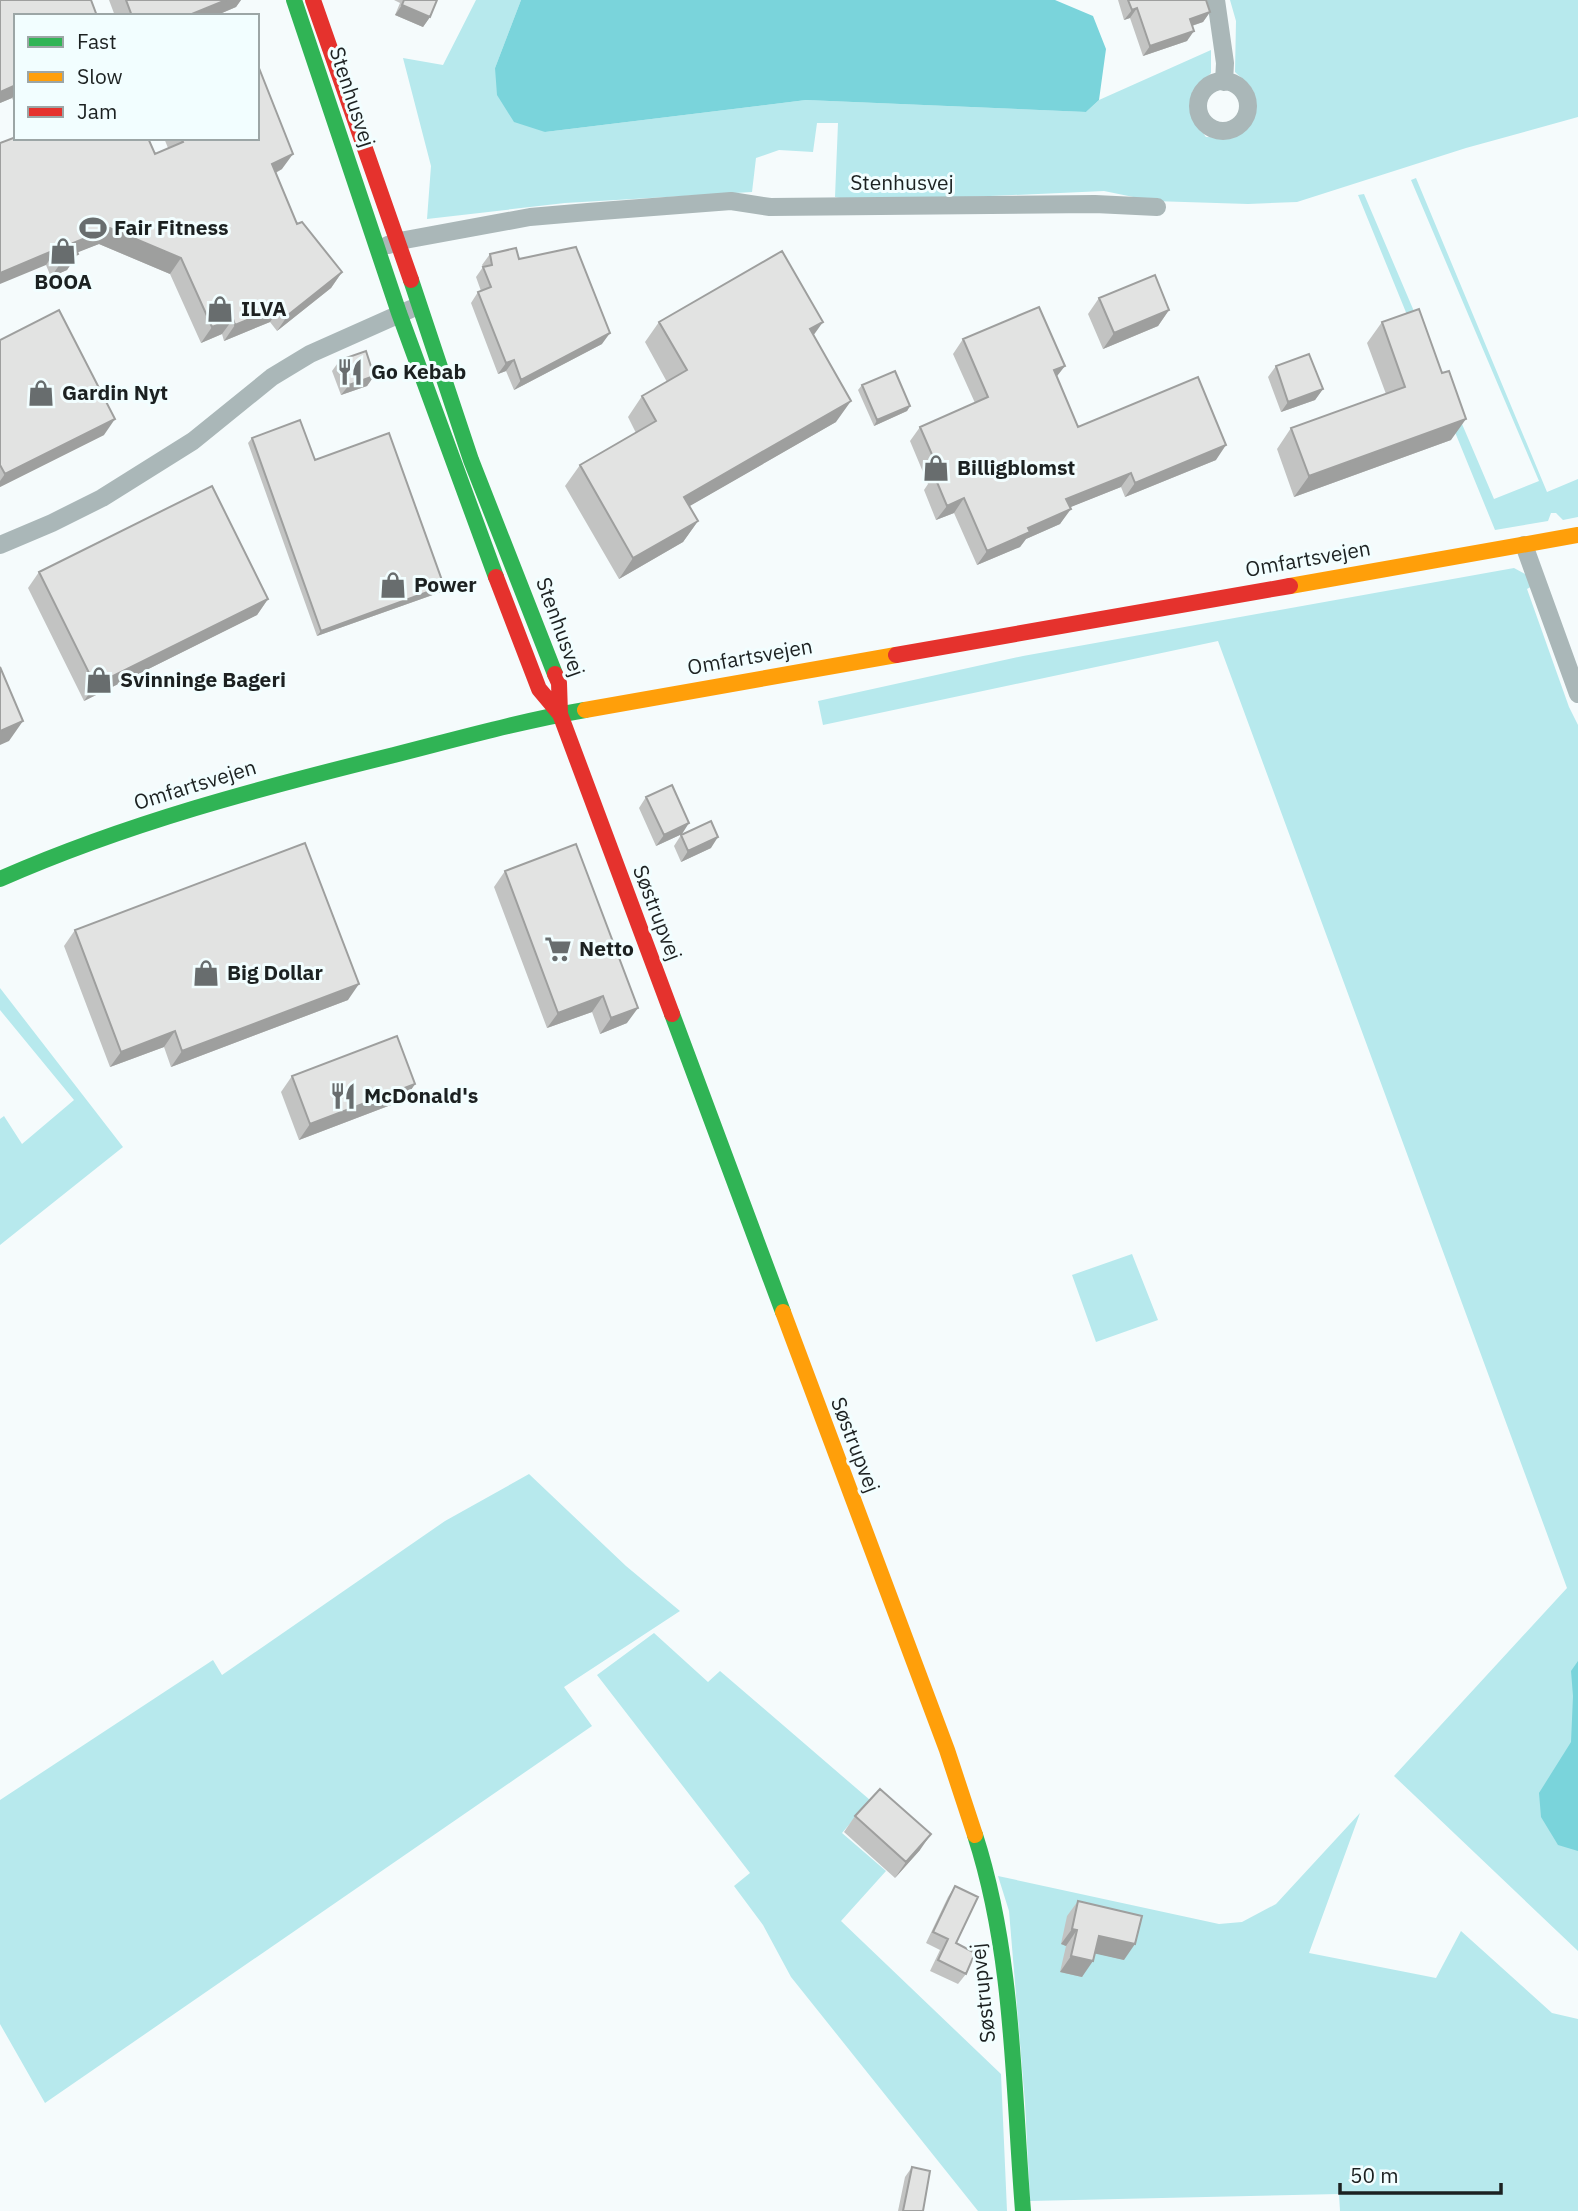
<svg xmlns="http://www.w3.org/2000/svg" width="1578" height="2211" viewBox="0 0 1578 2211" font-family="'IBM Plex Sans',sans-serif">
<rect width="100%" height="100%" fill="#f5fbfc"/>
<path fill="#b7e9ed" d="M476,0H521L495,68L545,132L806,100L1086,112L1099,100L1211,50V73L1192,92V119L1206,137L1233,138C1248,126 1263,109 1252,89C1249,83 1240,77 1235,72L1236,21L1230,0H1578V117L1466,148L1297,202L1248,204L1153,201L1104,191L857,202L835,197L838,123H817L813,152L779,150L756,158L752,192L565,203L427,219L431,166L403,58L443,65Z
M1416,178L1547,492L1578,479V517L1563,520L1556,513H1551L1548,521L1495,530L1358,195L1364,194L1494,499L1539,481L1411,180Z
M1514,568L1527,575L1534,585L1527,589L1569,707L1578,725V1951L1394,1776L1567,1588L1218,641L823,725L818,701L1023,656Z
M0,988L123,1147L0,1245V1119L4,1116L22,1144L74,1100L0,1010Z
M1132,1254L1158,1320L1096,1342L1072,1275Z
M529,1474L626,1566L680,1611L564,1687L592,1726L45,2103L0,2024V1800L213,1660L222,1675L445,1521Z
M654,1633L708,1682L720,1671L870,1800L842,1833L886,1871L841,1921L1001,2074L1007,2211H978L791,1977L763,1925L734,1886L750,1873L597,1675Z
M1360,1813L1309,1953L1436,1978L1461,1931L1552,2013L1578,2019V2211H1340L1339,2194L1030,2201L1025,2103L1009,1911L998,1876L1219,1924L1242,1922L1276,1904Z"/>
<path fill="#7ad4db" d="M521,0H1055L1093,16L1106,49L1099,100L1086,112L806,100L545,132L514,122L497,95L495,68Z
M1578,1661V1851L1558,1845L1541,1817L1539,1793L1571,1742L1573,1696L1571,1671Z"/>
<g fill="none" stroke-linecap="round" stroke-linejoin="round">
<path stroke="#aab7b8" stroke-width="18" d="M1216,0L1225,63L1224,82
M1198 106a25 25 0 1 1 50 0a25 25 0 1 1-50 0Z
M388,245L405,240L530,217L588,212L731,201L770,207L1095,204L1157,207
M0,545L52,523L102,498L193,441L272,377L310,354L411,309
M1524,545L1578,694"/>
<path stroke="#30b455" stroke-width="16" d="M294,0L399,313L496,577
M411,280L471,460L555,674
M0,879C127,823 260,788 394,755C457,739 521,721 585,710
M672,1014L783,1312
M975,1835C1014,1955 1013,2086 1023,2211"/>
<path stroke="#ff9f0a" stroke-width="16" d="M1290,586L1578,535
M585,710L896,655
M783,1312L947,1750L975,1835"/>
<path stroke="#e5322d" stroke-width="16" d="M313,0L411,280
M496,577L539,689L560,714
M896,655L1290,586
M555,674L559,683L560,714L672,1014"/>
</g>
<path fill="#c2c3c2" d="M0,0L16,16V107L12,98L0,103Z
M109,0H241L236,7L215,16H115Z
M394,0H437L430,17L423,27L395,15L400,3Z
M1118,0H1206L1210,12L1203,22L1192,26L1187,41L1143,56L1130,18L1124,20Z
M16,137L155,154L168,148L164,138H257L282,169L276,173L297,224L342,272L331,288L277,331L270,322L224,341L222,334L201,343L170,274L99,244L77,252L67,270L51,277L46,265Z
M490,254L519,259L602,344L514,390L506,371L498,374L471,303L478,292L481,291L476,277L483,267L482,265Z
M1099,298L1169,310L1158,326L1103,349L1088,314Z
M659,322L813,335L836,422L689,506L698,521L683,542L619,579L565,486L580,465L636,433L628,417L642,396L667,382L645,342Z
M1382,322L1451,440L1294,497L1277,449L1291,428L1386,394L1367,343Z
M963,339L1057,377L1078,427L1216,460L1125,497L1121,487L1070,507L1060,524L1026,539L1020,547L977,565L954,513L936,520L924,490L928,484L910,441L920,427L975,403L953,354Z
M0,340L104,435L0,487Z
M340,360L374,376L367,386L341,395L332,371Z
M1276,366L1323,389L1315,400L1281,412L1268,377Z
M862,385L910,406L907,411L874,426L858,390Z
M252,438L315,460L441,592L317,636L248,443Z
M39,572L268,599L257,615L84,701L28,588Z
M646,797L682,834L656,846L639,808Z
M681,835L711,848L681,862L674,846Z
M505,871L627,1023L600,1034L592,1012L547,1028L494,887Z
M75,930L348,1000L171,1067L164,1047L110,1067L64,946Z
M292,1076L415,1084L404,1100L299,1140L281,1092Z
M855,1816L920,1850L895,1878L844,1832Z
M955,1886L956,1943L966,1974L958,1984L930,1971L940,1950L926,1943L948,1897Z
M1078,1901L1124,1960L1095,1953L1082,1977L1060,1972L1066,1946L1061,1944L1067,1916Z
M912,2167L923,2211H898L905,2177Z"/>
<path fill="#9e9f9e" d="M226,0H241L236,7L215,16H187Z
M402,5L430,17L423,27L395,15Z
M1137,8L1130,18L1124,20L1132,10Z
M1210,12L1203,22L1182,29L1190,19Z
M1194,31L1187,41L1143,56L1150,46Z
M16,85V93L12,98L0,103V92Z
M293,154L282,169L261,180L272,164Z
M110,228L181,258L170,274L99,244L61,259L73,243Z
M57,249L46,265L0,284V273Z
M78,254L67,270L51,277L62,261Z
M342,272L331,288L277,331L288,315Z
M281,306L270,322L224,341L235,325Z
M1169,310L1158,326L1103,349L1114,333Z
M233,319L222,334L201,343L212,327Z
M823,322L808,343L810,329Z
M610,333L602,344L514,390L521,380Z
M514,360L506,371L498,374L506,363Z
M1065,366L1054,380V370Z
M374,376L367,386L341,395L349,385Z
M1323,389L1315,400L1281,412L1288,402Z
M851,401L836,422L669,518L684,497Z
M910,406L907,411L874,426L877,420Z
M115,419L104,435L0,487V481L5,474Z
M1466,419L1451,440L1294,497L1309,476Z
M1226,445L1216,460L1125,497L1135,483Z
M1131,473L1121,487L1056,513L1066,499Z
M964,498L954,513L936,520L947,506Z
M1071,509L1060,524L1026,539L1020,547L977,565L987,551L1028,528Z
M698,521L683,542L619,579L633,558Z
M444,586L441,592L317,636L321,631Z
M268,599L257,615L84,701L95,685Z
M23,721L9,741L0,745V731Z
M689,823L682,834L656,846L664,835Z
M718,837L711,848L681,862L688,851Z
M359,984L348,1000L171,1067L182,1051Z
M603,996L592,1012L547,1028L558,1013Z
M638,1008L627,1023L600,1034L611,1018Z
M175,1031L164,1047L110,1067L121,1052Z
M415,1084L404,1100L299,1140L310,1124Z
M931,1834L920,1850L895,1878L906,1862Z
M1072,1929L1077,1930L1066,1946L1061,1944Z
M1099,1936L1135,1944L1124,1960L1088,1952Z
M1071,1956L1093,1961L1082,1977L1060,1972Z"/>
<path fill="#e2e3e2" stroke="#9e9f9e" stroke-width="2" d="M0,0H91L97,16H16V85L0,92Z
M126,0H226L187,16H132Z
M404,0H437L430,17L402,5Z
M1128,0H1206L1210,12L1190,19L1194,31L1150,46L1137,8L1132,10Z
M257,63L293,154L272,164L297,224L302,222L342,272L288,315L281,306L235,325L233,319L212,327L181,258L110,228L73,243L78,254L62,261L57,249L0,273V143L16,137V138H148L155,154L183,142L181,138H257Z
M576,247L610,333L521,380L514,360L506,363L478,292L491,287L483,267L492,265L490,254L516,248L519,259Z
M782,251L823,322L810,329L851,401L684,497L698,521L633,558L580,465L656,421L642,396L687,370L659,322Z
M1155,275L1169,310L1114,333L1099,298Z
M1039,307L1065,366L1054,370L1078,427L1198,377L1226,445L1135,483L1131,473L1066,499L1071,509L1028,528L1030,532L987,551L964,498L947,506L934,475L940,473L920,427L988,397L963,339Z
M1419,309L1442,373L1449,371L1466,419L1309,476L1291,428L1405,387L1382,322Z
M59,310L115,419L5,474L0,465V340Z
M366,351L374,376L349,385L340,360Z
M1309,354L1323,389L1288,402L1276,366Z
M895,371L910,406L877,420L862,385Z
M300,420L315,460L389,433L444,586L321,631L252,438Z
M212,486L268,599L95,685L39,572Z
M0,667L23,721L0,731Z
M672,785L689,823L664,835L646,797Z
M711,821L718,837L688,851L681,835Z
M305,843L359,984L182,1051L175,1031L121,1052L75,930Z
M576,844L638,1008L611,1018L603,996L558,1013L505,871Z
M397,1036L415,1084L310,1124L292,1076Z
M880,1789L931,1834L906,1862L855,1816Z
M955,1886L978,1897L956,1943L975,1953L966,1974L938,1960L948,1939L933,1932Z
M1078,1901L1142,1916L1135,1944L1099,1936L1093,1961L1071,1956L1077,1930L1072,1929Z
M912,2167L930,2171L923,2211H903Z"/>
<defs>
<symbol id="stadium-bare" viewBox="-9 -9 18 18"><path d="M0-5a6.5 5 0 1 0 0 10a6.5 5 0 1 0 0-10ZM-3.5-1.8h7v3.6h-7Z" fill="#686d6e" stroke="#f2feff" stroke-width="2.5" paint-order="stroke"/></symbol>
<symbol id="shop-bare" viewBox="-9 -9 18 18"><path d="M-5-2.5h2.3a2.7 3.5 0 0 1 5.4 0H5L5.5 6h-11ZM-1.5-2.5h3a1.5 2.3 0 0 0-3 0Z" fill="#686d6e" stroke="#f2feff" stroke-width="2.5" paint-order="stroke"/></symbol>
<symbol id="restaurant-bare" viewBox="-9 -9 18 18"><path d="M-5-6h1v4h1v-4h1v4h1v-4h1v5L-1.5 .5V6h-2V.5L-5-1ZM5-6V6H3V1.5H1.5Q1.5-4 5-6Z" fill="#686d6e" stroke="#f2feff" stroke-width="2.5" paint-order="stroke"/></symbol>
<symbol id="supermarket-bare" viewBox="-9 -9 18 18"><path d="M-6-5.5h2.5l.6 2H6L4.5 2H-2.5L-4.4-4H-6ZM-1.5 3.2a1.3 1.3 0 1 0 .1 0ZM3 3.2a1.3 1.3 0 1 0 .1 0Z" fill="#686d6e" stroke="#f2feff" stroke-width="2.5" paint-order="stroke"/></symbol>
</defs>
<g fill-rule="evenodd">
<use href="#stadium-bare" x="74" y="209" width="38" height="38"/>
<use href="#shop-bare" x="44" y="232" width="38" height="38"/>
<use href="#shop-bare" x="201" y="290" width="38" height="38"/>
<use href="#restaurant-bare" x="331" y="353" width="38" height="38"/>
<use href="#shop-bare" x="22" y="374" width="38" height="38"/>
<use href="#shop-bare" x="917" y="449" width="38" height="38"/>
<use href="#shop-bare" x="374" y="566" width="38" height="38"/>
<use href="#shop-bare" x="80" y="661" width="38" height="38"/>
<use href="#supermarket-bare" x="539" y="930" width="38" height="38"/>
<use href="#shop-bare" x="187" y="954" width="38" height="38"/>
<use href="#restaurant-bare" x="324" y="1077" width="38" height="38"/>
</g>
<g text-anchor="middle" stroke-width="6" stroke-linejoin="round" paint-order="stroke">
<g font-size="21" fill="#1c2121" stroke="#f2feff">
<text transform="translate(352 97) rotate(72)" y="7">Stenhusvej</text>
<text x="902" y="190">Stenhusvej</text>
<text transform="translate(1308 559) rotate(-10)" y="7">Omfartsvejen</text>
<text transform="translate(560 627) rotate(70)" y="7">Stenhusvej</text>
<text transform="translate(750 657) rotate(-10)" y="7">Omfartsvejen</text>
<text transform="translate(195 785) rotate(-17)" y="7">Omfartsvejen</text>
<text transform="translate(657 913) rotate(69)" y="7">Søstrupvej</text>
<text transform="translate(855 1445) rotate(69)" y="7">Søstrupvej</text>
<text transform="translate(983 1993) rotate(-96)" y="7">Søstrupvej</text>
</g>
<g font-size="21" font-weight="bold" fill="#1c2121" stroke="#f2feff" text-anchor="start">
<text x="114" y="235">Fair Fitness</text>
<text x="63" y="289" text-anchor="middle">BOOA</text>
<text x="241" y="316">ILVA</text>
<text x="371" y="379">Go Kebab</text>
<text x="62" y="400">Gardin Nyt</text>
<text x="957" y="475">Billigblomst</text>
<text x="414" y="592">Power</text>
<text x="120" y="687">Svinninge Bageri</text>
<text x="579" y="956">Netto</text>
<text x="227" y="980">Big Dollar</text>
<text x="364" y="1103">McDonald's</text>
</g>
</g>
<rect x="14" y="14" width="245" height="126" fill="#f2feff" stroke="#9ca6a6" stroke-width="2"/>
<rect x="28" y="37" width="35" height="10" fill="#30b455" stroke="#9ca6a6" stroke-width="2"/>
<text x="77" y="49" font-size="21" fill="#1c2121">Fast</text>
<rect x="28" y="72" width="35" height="10" fill="#ff9f0a" stroke="#9ca6a6" stroke-width="2"/>
<text x="77" y="84" font-size="21" fill="#1c2121">Slow</text>
<rect x="28" y="107" width="35" height="10" fill="#e5322d" stroke="#9ca6a6" stroke-width="2"/>
<text x="77" y="119" font-size="21" fill="#1c2121">Jam</text>
<path d="M1340 2183v10h161v-10" fill="none" stroke="#1c2121" stroke-width="3.5"/>
<text x="1350" y="2183" font-size="21" fill="#1c2121" stroke="#f2feff" stroke-width="5" paint-order="stroke">50 m</text>
</svg>
